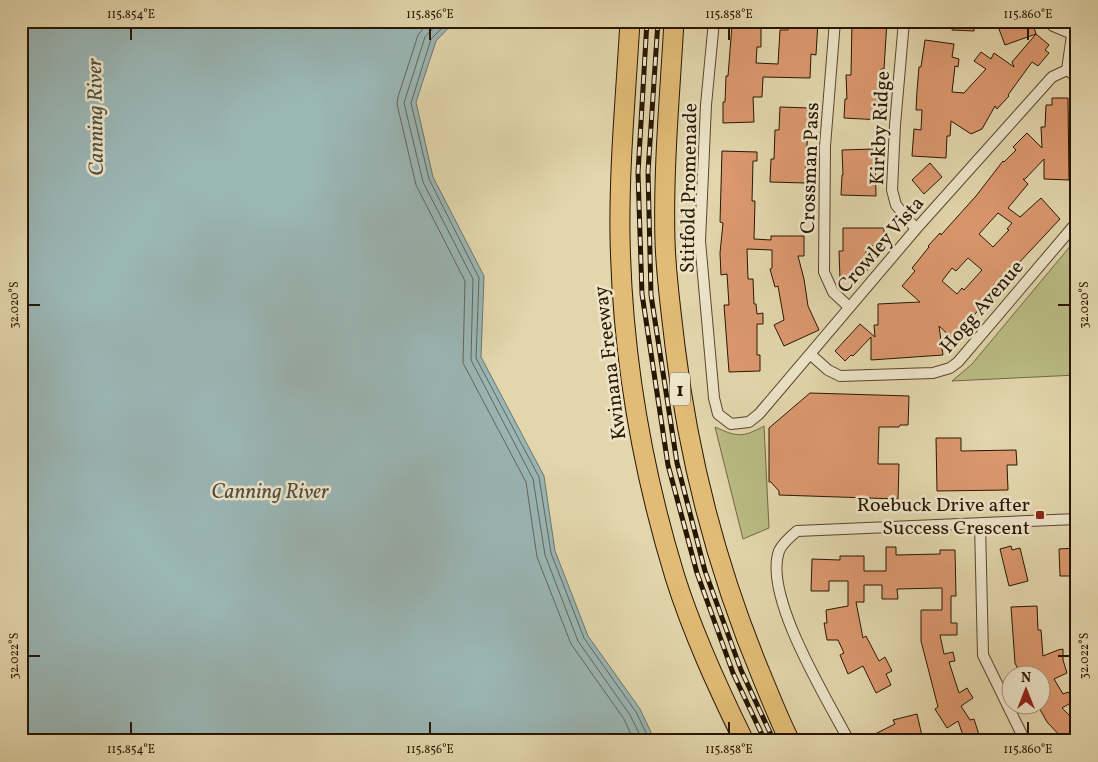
<svg xmlns="http://www.w3.org/2000/svg" width="1098" height="762" viewBox="0 0 1098 762" font-family="Vollkorn,serif">
<rect width="100%" height="100%" fill="#e3d6ac"/>
<filter id="stains"><feTurbulence type="fractalNoise" baseFrequency=".004" numOctaves="4"/><feColorMatrix values="0 0 0 0 .2 0 0 0 0 .09 0 0 0 0 .02 0 0 0 .5 -.17"/></filter>
<radialGradient id="worn" r=".72"><stop offset=".6" stop-color="#630" stop-opacity="0"/><stop offset="1" stop-color="#630" stop-opacity=".3"/></radialGradient>
<path fill="#babc85" stroke="#716943" d="M1077,238V375L952,381L972,364Z
M764,426L769,528L743,539L715,427C737,437 742,438 764,426Z"/>
<path fill="#9ab6b5" stroke="#6c766d" d="M21,21H455L436,41L416,102L433,177L484,276L481,357L544,476L555,551L588,636L640,709L655,741H21Z"/>
<g fill="none" stroke-linecap="round" stroke-linejoin="round">
<path stroke="#61665b" stroke-width="1" d="M429,21L418,35L398,97L397,104L416,185L465,281L463,363L526,482L537,557L571,644L624,719L634,741
M440,21L425,37L404,103L423,182L473,279L471,360L533,479L545,555L578,641L630,715L643,741
M449,21L431,39L411,103L429,179L479,278L476,358L539,477L551,553L584,638L636,712L650,741"/>
</g>
<path fill="#dc986f" stroke="#281601" fill-rule="evenodd" d="M788,21H818L816,55L811,54L810,78L763,77L762,97H753L754,122L723,123V102H725L726,76H728L732,25H761V47H757L756,63L778,64L780,30H788Z
M852,21H887L884,69H881V120L844,118L845,99H847L846,75H851Z
M953,21H974V31L952,30Z
M1021,21H1032L1036,34L1005,45L999,29Z
M1036,34L1049,45L1045,50L1049,53L1038,66L1032,62L1008,95L1009,96L997,109L995,106L982,129L971,134L951,121L950,136H947L946,158L912,156L914,129L921,130L922,110H916L917,91L919,67H921L925,40L954,44L952,57L959,59L958,67L955,66L952,92L964,93L986,69L974,61L981,52L991,59L994,53L1014,67L1012,62Z
M1052,98H1068L1069,180L1044,179V159L1025,179H1023L1028,184L1008,208L1020,217L1041,198L1060,219L1015,267L1013,266L994,288L996,289L982,306L953,339L939,326L943,355L871,360V337L853,356L851,355L845,361L835,351L860,324L875,337L874,325H878V304L920,302L902,286L915,271L912,268L929,247L928,246L940,233L941,235L976,196L1003,161L1004,162L1016,150L1013,147L1027,133L1042,148L1041,127H1045L1046,105H1052ZM998,213L1012,223L1007,229L1009,230L993,247L979,234ZM968,258L982,270L964,290L962,288L957,294L942,281L952,268L956,271Z
M780,107L809,108L805,183L770,182L771,159H774L775,130H779Z
M875,149L876,196L841,195L842,175H843L842,150Z
M722,151L757,152V161H753L752,201H755L754,239L771,240V236H804V256H798L804,279L808,306L819,330L784,346L774,325L784,320L778,286L775,287L770,269L772,268V250L747,249L748,279H753L754,304H756L757,314L763,313V324H757V355H760V371L729,372L724,305H729L727,274L721,275L720,253L723,223L720,222Z
M930,163L942,177L924,194L912,180Z
M843,228H884V246H866L867,271L855,272V279H840L839,251H843Z
M810,393L909,396L908,425H900L899,427H879L878,464H899L898,499L779,495V491L771,482H769V428Z
M936,438H961V451L1016,450L1017,465H1007L1008,490L937,491Z
M1011,546L1012,550L1020,548L1028,581L1009,586L1000,549Z
M886,547H896V555L940,554V550H955L956,596H951V623H957V635H940L944,654L953,652L955,661L949,662L959,693L967,688L973,698L961,706L970,720L974,719L981,741H965L958,721L947,728L935,709L938,707L921,641V610H942V588L897,589L898,599H882V585H864V602H856L863,638L866,636L879,661L885,657L892,671L886,674L891,685L876,693L863,666L848,674L840,655L844,653L838,640H827L824,623H827L826,610L848,606V581H829V591H811L812,559L840,560V556H864V571H886Z
M1077,548V576H1060L1059,549Z
M1037,606L1038,630H1041L1043,656L1058,650L1063,649V660L1067,673L1054,679L1063,694L1068,692L1074,701L1062,708L1077,723V734L1070,741H1065L1047,722L1037,704H1040V674H1020L1015,663L1011,607Z
M917,714L923,740L876,741L873,735L895,724L893,720Z"/>
<g fill="none" stroke-linecap="round" stroke-linejoin="round">
<defs>
<path id="minor" d="M714,21L706,105L700,241L714,398L718,414L731,424L749,422L759,414L916,229L1052,77L1067,70
M835,21L825,146L824,272L833,292L849,307
M904,21L895,125L892,190L896,205L916,229
M1051,21L1053,26L1077,36
M1067,70L1072,35
M1067,70L1077,77
M810,354L828,370L840,376L933,373L950,368L958,362L1077,222
M980,524L983,655L1025,741
M849,741C827,699 763,596 779,551C782,544 791,536 797,531L1077,519"/>
<path id="motorway" d="M630,21C626,93 619,165 620,236C622,352 641,466 675,577C693,634 718,688 744,741
M674,21C670,94 663,167 665,241C666,276 671,311 675,346C689,463 718,573 764,682C772,701 780,722 790,741"/>
</defs>
<use href="#minor" stroke="#57462c" stroke-width="12"/>
<use href="#motorway" stroke="#281601" stroke-width="21"/>
<use href="#minor" stroke="#ede4c9" stroke-width="10"/>
<use href="#motorway" stroke="#e2bb76" stroke-width="19"/>
<defs>
<path id="rail" d="M647,21L638,173L642,294L668,465L697,573L733,673L765,741
M658,21L648,172L651,295L677,463L705,571L741,670L774,741"/>
</defs>
<use href="#rail" stroke="#281601" stroke-width="5"/>
<use href="#rail" stroke="#ede4c9" stroke-width="3" stroke-dasharray="9" stroke-linecap="butt"/>
</g>
<path fill="none" stroke="#281601" stroke-width="2" d="M131,28V40M430,28V40M729,28V40M1028,28V40M28,305H40M1058,305H1070M28,656H40M1058,656H1070M131,722V734M430,722V734M729,722V734M1028,722V734"/>
<rect fill="#8f2418" stroke="#ede4c9" stroke-width="2" x="1035" y="510" width="10" height="10" rx="2.5"/>
<g text-anchor="middle" stroke-width="5" stroke-linejoin="round" paint-order="stroke">
<rect fill="#ede4c9" stroke="#63543d" stroke-width="1" x="670" y="372.5" width="20" height="33" rx="4"/>
<g font-size="19" font-weight="bold" fill="#281601">
<text x="680" y="396">1</text>
</g>
<g font-size="20" fill="#281601" stroke="#ede4c9">
<text transform="translate(879 128) rotate(-87)" y="7">Kirkby Ridge</text>
<text transform="translate(809 168) rotate(-88)" y="7">Crossman Pass</text>
<text transform="translate(688 188) rotate(-89)" y="7">Stitfold Promenade</text>
<text transform="translate(880 244) rotate(-49)" y="7">Crowley Vista</text>
<text transform="translate(981 306) rotate(-49)" y="7">Hogg Avenue</text>
<text transform="translate(609 363) rotate(-97)" y="7">Kwinana Freeway</text>
</g>
<g font-size="20" fill="#281601" stroke="#ede4c9" text-anchor="end">
<text x="1030" y="511">Roebuck Drive after<tspan x="1030" dy="23">Success Crescent</tspan></text>
</g>
<g font-size="21" font-style="italic" fill="#504e40" stroke="#ede4c9">
<text transform="translate(95 117) rotate(-91)" y="7">Canning River</text>
<text x="270" y="498">Canning River</text>
</g>
</g>
<rect width="1098" height="762" fill="none" stroke="#e3d6ac" stroke-width="55"/>
<g transform="translate(1026 690)"><circle r="24" fill="#ede4c9" stroke="#9e9279"/>
<path d="M0-4L9 19L0 12L-9 19Z" fill="#8f2418"/>
<text y="-8" font-size="14" font-weight="bold" text-anchor="middle" fill="#281601">N</text>
</g>
<rect x="28" y="28" width="1042" height="706" fill="none" stroke="#281601" stroke-width="2"/>
<g font-size="12" text-anchor="middle" fill="#281601">
<text x="131" y="18">115.854°E</text>
<text x="430" y="18">115.856°E</text>
<text x="729" y="18">115.858°E</text>
<text x="1028" y="18">115.860°E</text>
<text transform="translate(14 305) rotate(-90)" y="4">32.020°S</text>
<text transform="translate(1084 305) rotate(-90)" y="4">32.020°S</text>
<text transform="translate(14 656) rotate(-90)" y="4">32.022°S</text>
<text transform="translate(1084 656) rotate(-90)" y="4">32.022°S</text>
<text x="131" y="753">115.854°E</text>
<text x="430" y="753">115.856°E</text>
<text x="729" y="753">115.858°E</text>
<text x="1028" y="753">115.860°E</text>
</g>
<rect width="100%" height="100%" filter="url(#stains)"/>
<rect width="100%" height="100%" fill="url(#worn)"/>
</svg>
